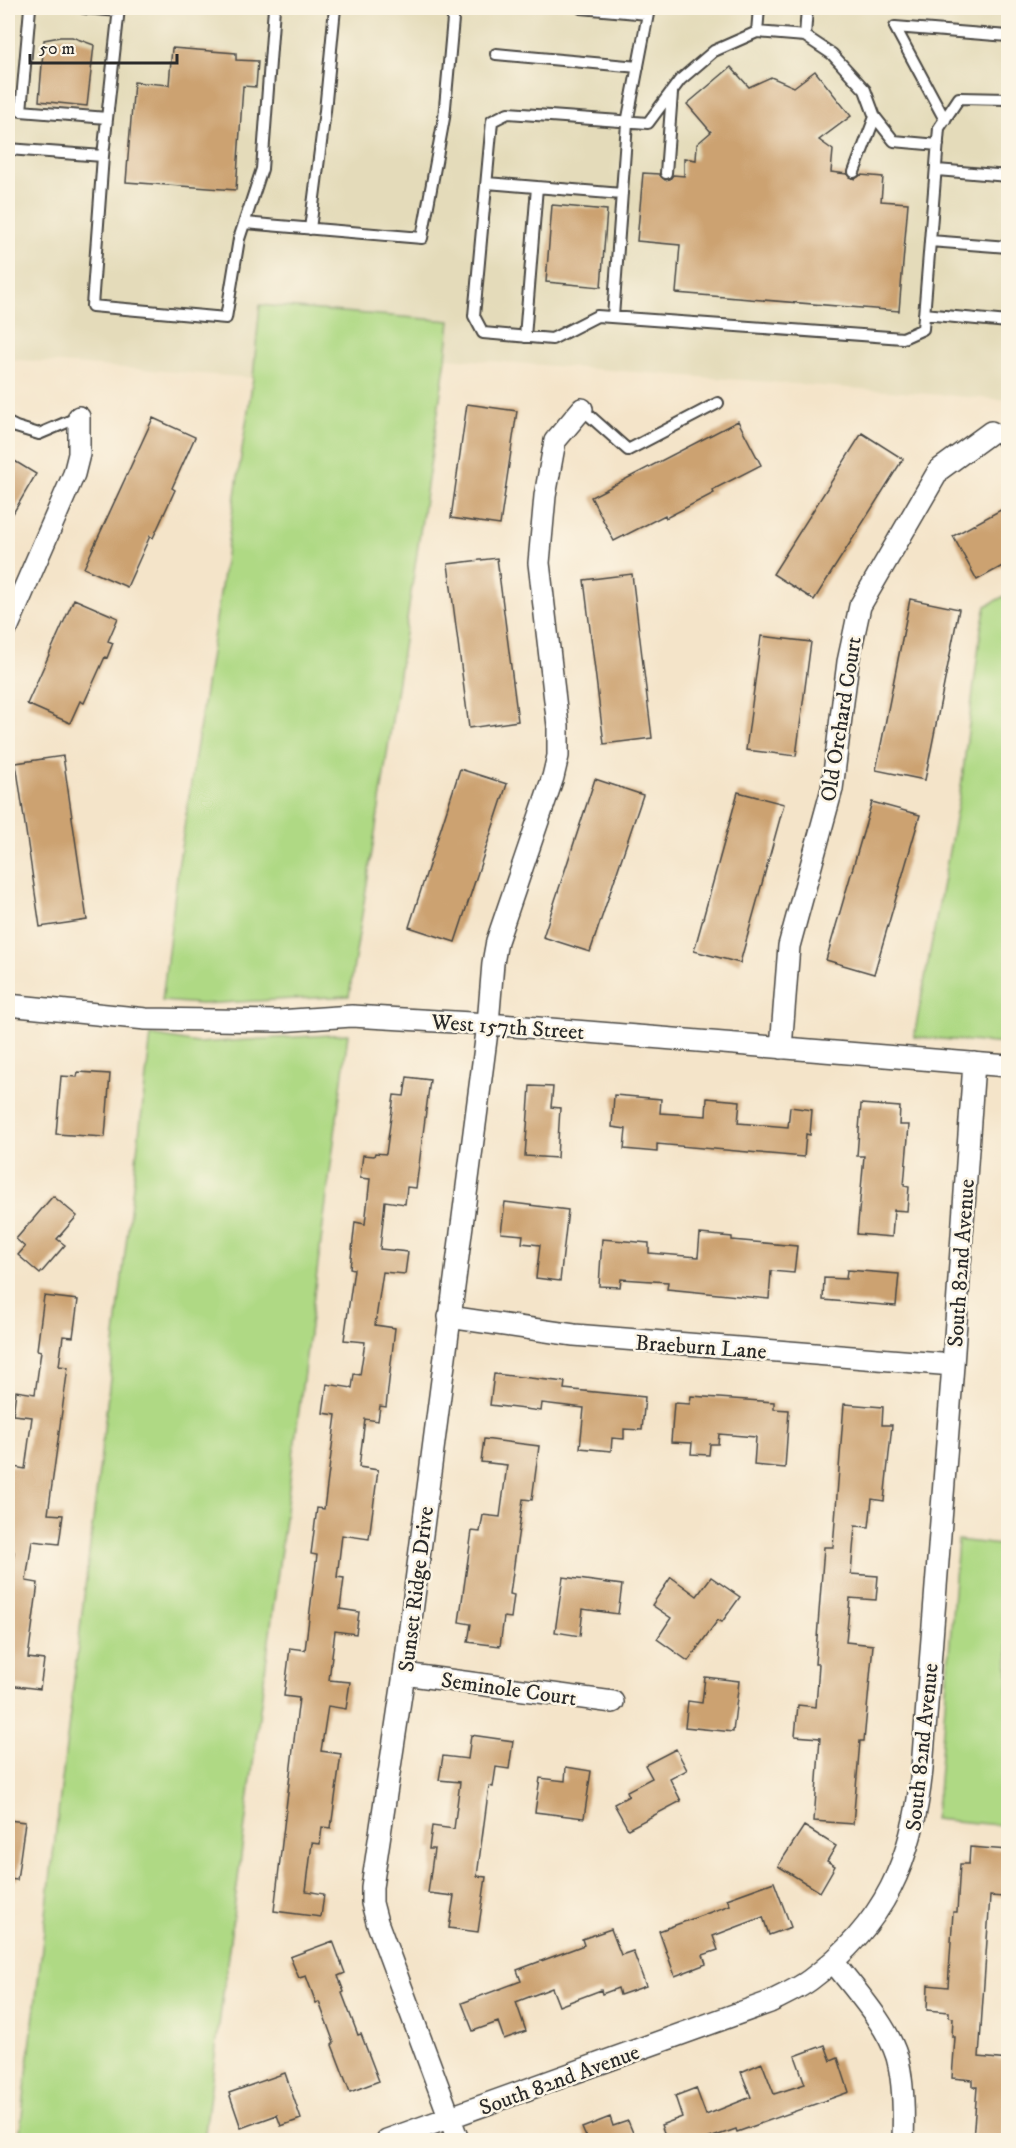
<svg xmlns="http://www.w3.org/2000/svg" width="1016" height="2148" viewBox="0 0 1016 2148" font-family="'IM FELL DW Pica',serif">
<rect width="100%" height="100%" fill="#fcf5e5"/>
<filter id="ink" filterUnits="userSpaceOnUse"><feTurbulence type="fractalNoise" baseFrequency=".0167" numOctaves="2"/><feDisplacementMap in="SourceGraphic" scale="12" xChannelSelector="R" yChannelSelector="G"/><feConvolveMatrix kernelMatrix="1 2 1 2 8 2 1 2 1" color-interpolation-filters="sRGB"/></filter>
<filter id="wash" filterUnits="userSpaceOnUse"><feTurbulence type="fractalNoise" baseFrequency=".008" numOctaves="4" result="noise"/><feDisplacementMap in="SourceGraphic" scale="24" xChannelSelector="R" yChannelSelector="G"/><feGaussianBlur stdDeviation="1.35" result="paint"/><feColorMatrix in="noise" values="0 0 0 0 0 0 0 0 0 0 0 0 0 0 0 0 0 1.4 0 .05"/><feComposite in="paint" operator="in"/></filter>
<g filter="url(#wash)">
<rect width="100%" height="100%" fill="#f4e4c9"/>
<path fill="#e4dbba" d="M8,8H1008V400L446,358L449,321L261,305L253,378L8,359Z"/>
<path fill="#afd984" stroke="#6d8258" stroke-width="1.5" d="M260,305L450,321L446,358L379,808L349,996L201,1004L162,1001L178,868L253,378Z
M1008,594V1044L914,1037L961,787L981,629L986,606Z
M348,1034L204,2140H19L151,1035L197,1043Z
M958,1540L1008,1546V1826L934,1819L938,1793Z"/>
<g id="blocks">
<path fill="#cca271" d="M60,37H72L94,45L87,106L39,101L44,40Z
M172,48L236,53V60L258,61L256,87L243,86L236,190L126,182L134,82L169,85Z
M731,67L749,87L771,77L794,87L815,71L851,116L819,140L833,150L831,172L847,174L849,177L855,179L861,175L883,177L881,201L908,203L899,311L676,293L680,245L637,241L643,173L659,174L665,180L670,179L673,175L684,176V158L696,160L697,144L711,132L687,104Z
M552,205L607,210L601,287L546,282Z
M467,404L517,411L500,525L451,518Z
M153,418L195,437L172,488L175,490L153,538L150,536L127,587L84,568Z
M738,421L761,465L712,490L714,493L666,518L665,515L614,541L591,497Z
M862,433L903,459L814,600L773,574Z
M8,457L36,474L8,522Z
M1008,506V563L977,580L953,536Z
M497,558L518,721L469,728L448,564Z
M632,574L652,738L604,744L584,580Z
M74,599L118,618L108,641L113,643L107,658L105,657L84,703L80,701L70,723L27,704Z
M910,599L959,609L925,780L876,770Z
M761,636L811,642L796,756L746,750Z
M63,756L87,920L40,927L16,763Z
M460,769L507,784L455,942L409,927Z
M595,779L643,795L590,952L543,937Z
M738,792L784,804L740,963L694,951Z
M872,802L920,815L874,974L826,960Z
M78,1072L110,1074L105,1137L56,1134L61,1076L77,1077Z
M407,1077L430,1080L416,1188L407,1187L405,1204L385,1201L380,1249L408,1252L405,1274L383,1272L375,1325L395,1328L386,1407L380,1406L378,1421L365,1419L359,1467L378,1470L369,1539L342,1535L337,1577L344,1578L340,1609L359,1612L356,1634L335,1631L329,1680L350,1682L346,1709L328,1706L321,1751L341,1754L331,1828L322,1827L320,1844L312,1843L306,1891L324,1894L321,1917L274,1911L299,1698L284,1696L290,1648L305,1650L317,1555L311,1554L317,1508L324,1509L336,1415L323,1413L327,1384L352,1388L354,1374L360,1375L365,1342L344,1340L354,1269L350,1268L355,1222L365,1224L370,1179L360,1178L363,1155L374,1156L375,1153L386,1154L394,1095L404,1096Z
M530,1086L553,1087L551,1107L560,1108L557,1158L525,1156Z
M614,1095L661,1099L660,1113L706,1116L707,1098L740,1101L738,1123L788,1127L790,1107L812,1110L810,1135L806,1134L804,1157L657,1144V1152L624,1149L626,1129L612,1127Z
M861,1104L900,1107L899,1125H909L904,1186L909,1187L907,1211L894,1210L892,1237L857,1234L864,1156H857Z
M53,1196L77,1216L57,1239L65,1245L40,1274L18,1255L25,1247L16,1239Z
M505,1202L568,1210L560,1281L536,1278L540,1245L522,1243L523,1235L501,1233Z
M700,1234L732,1237V1240L797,1246L794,1273L771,1271L769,1299L667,1289L668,1282L621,1279L620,1287L599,1286L602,1239L649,1243V1253L698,1257Z
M847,1270L899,1274L896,1306L823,1300L824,1278L846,1279Z
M44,1296L78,1300L73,1337L63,1336L59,1366L68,1367L48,1514L63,1515L59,1544L32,1541L26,1581L38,1583L28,1658L44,1660L40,1689L8,1685V1596L14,1552H8V1466L25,1469L32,1417L13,1415L16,1391L35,1394L41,1351L37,1350Z
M494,1374L565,1382L564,1389L645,1397L642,1430L624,1429V1439L612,1438L611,1451L580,1448L584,1408L542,1403L541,1411L490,1405Z
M691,1396L774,1402V1409L789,1410L785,1468L754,1465L756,1437L719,1434L718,1444H710L709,1455L691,1454L692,1443L671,1442L674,1403L690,1404Z
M844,1404L883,1407L882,1425H892L884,1501L872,1499L869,1527L855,1526L851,1574L878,1576L876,1600L850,1598L846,1642L873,1645L864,1741H860L853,1824L814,1821L820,1738L795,1736L798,1705L816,1707L819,1664H815L824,1547H833Z
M484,1439L539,1446L532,1500L523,1499L510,1594L514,1595L511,1618L504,1617L500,1646L468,1642L471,1624L459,1622L472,1531L480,1532L483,1515L500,1517L507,1465L481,1462Z
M563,1577L622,1585L618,1614L583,1609L580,1636L555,1632Z
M671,1577L697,1596L711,1577L740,1597L722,1622L718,1620L688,1661L657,1639L671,1618L652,1605Z
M705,1677L739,1681L733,1732L685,1727L688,1701L702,1703Z
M471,1735L513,1741L509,1769L496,1767L493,1787L489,1786L477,1876L486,1877L478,1932L449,1928L454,1896L428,1893L434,1849H429L432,1826L454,1829L460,1782L439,1780L443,1756L468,1759Z
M676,1749L687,1770L670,1779L681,1801L628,1829L614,1804L629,1796L627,1791L652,1778L645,1765Z
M566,1767L591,1771L584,1818L535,1812L540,1778L565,1781Z
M8,1820L25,1822L17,1880L8,1879Z
M804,1826L836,1846L827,1861L835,1866L820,1892L778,1866Z
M970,1847L1008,1850L1004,1897L990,1896L979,2057L1008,2060L1003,2140H973L977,2087H973V2080L952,2078L955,2037H952L953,2018L949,2017V2012L927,2010L928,1985L948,1987L953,1912H957L960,1864H969Z
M774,1882L791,1927L769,1935L763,1917L713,1936L718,1950L703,1955L706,1964L675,1976L659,1931L730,1905L727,1899Z
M611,1929L621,1955L633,1951L646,1986L620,1995L618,1988L602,1994L601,1990L559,2006L552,1988L516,2002L526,2031L504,2039L498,2022L473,2031L462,2003L521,1981L517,1970L584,1945L582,1939Z
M333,1941L345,1973L338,1976L344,1992L342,1993L358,2035L361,2034L379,2081L350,2092L332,2045L334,2043L319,2002L316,2003L306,1976L299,1978L290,1957Z
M825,2045L831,2061L838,2058L849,2092L737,2132L736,2129L704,2140H667L661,2125L682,2117L675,2096L696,2088L706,2115L751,2097L741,2072L762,2063L774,2094L805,2084L795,2056Z
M285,2073L301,2119L281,2126L277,2115L241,2128L229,2093Z
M610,2117L613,2126L628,2121L636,2140H580L586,2137L582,2128Z"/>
</g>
</g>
<g filter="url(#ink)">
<use href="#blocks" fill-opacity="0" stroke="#494743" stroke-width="1.5"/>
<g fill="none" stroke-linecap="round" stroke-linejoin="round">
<defs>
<path id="service" d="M30,8L21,111L107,118
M84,8L119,11
M581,8L648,14L627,123L613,317
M757,32L759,8
M805,36L807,8
M496,54L638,67
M945,120L895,27L1008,36
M938,145L894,141L875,117L865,90L832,54L805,36L757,32L714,51L680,80L648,123L508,113L492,121L474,316L483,333L552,339L597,316L903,338L923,329L939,128L959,98L1008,99
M8,149L103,156L119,8
M103,156L92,306L226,318L239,239L262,169L274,8
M937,170L1008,176
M854,172L875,117
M666,173L672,93
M487,183L622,194
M245,223L422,238L444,118L454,8H445
M310,229L325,111L335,8
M930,241L1008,247
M924,314L1008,322
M525,337L537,187
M582,409L628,450L718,403
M8,423L16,427L39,434L79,417
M991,432L1008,445"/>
<path id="minor" d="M8,626L74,474L79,454V417
M8,1005L146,1019L278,1021L352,1016L488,1024L1008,1066
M781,1048L789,946L832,789L848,662L860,606L939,470L991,432
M449,1317L574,1335L953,1365
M404,1674L613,1702
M833,1961C854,1989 887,2024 897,2057C904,2083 904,2114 903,2140
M387,2140L770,2002C783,1995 798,1989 810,1980C885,1924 913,1860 922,1769L953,1365L974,1063
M458,2140L377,1922L372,1903V1887L404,1674L488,1024L493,963L497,941L553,777L558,756V726L539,563L545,496L555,441L582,409"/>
</defs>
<use href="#service" stroke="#494743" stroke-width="14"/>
<use href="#minor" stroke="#494743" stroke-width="24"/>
<use href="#service" stroke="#fff" stroke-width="10"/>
<use href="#minor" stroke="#fff" stroke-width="21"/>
</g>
</g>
<g text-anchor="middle" stroke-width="5" stroke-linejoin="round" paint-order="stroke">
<g font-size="22" fill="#2b2b2b" stroke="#fcf5e5">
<text transform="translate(840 719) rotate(-81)" y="8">Old Orchard Court</text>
<text transform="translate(508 1026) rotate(4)" y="8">West 157th Street</text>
<text transform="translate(960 1263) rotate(-86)" y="8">South 82nd Avenue</text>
<text transform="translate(701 1346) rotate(4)" y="8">Braeburn Lane</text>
<text transform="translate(415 1589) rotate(-83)" y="8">Sunset Ridge Drive</text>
<text transform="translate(509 1688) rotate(8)" y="8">Seminole Court</text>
<text transform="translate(921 1747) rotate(-84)" y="8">South 82nd Avenue</text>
<text transform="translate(559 2079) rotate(-20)" y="8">South 82nd Avenue</text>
</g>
</g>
<rect width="1016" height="2148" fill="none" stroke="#fcf5e5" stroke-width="30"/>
<path d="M30 54v9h147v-9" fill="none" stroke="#2b2b2b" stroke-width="3"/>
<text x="39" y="54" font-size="18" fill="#2b2b2b" stroke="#fcf5e5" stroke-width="4.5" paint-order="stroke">50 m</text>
</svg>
